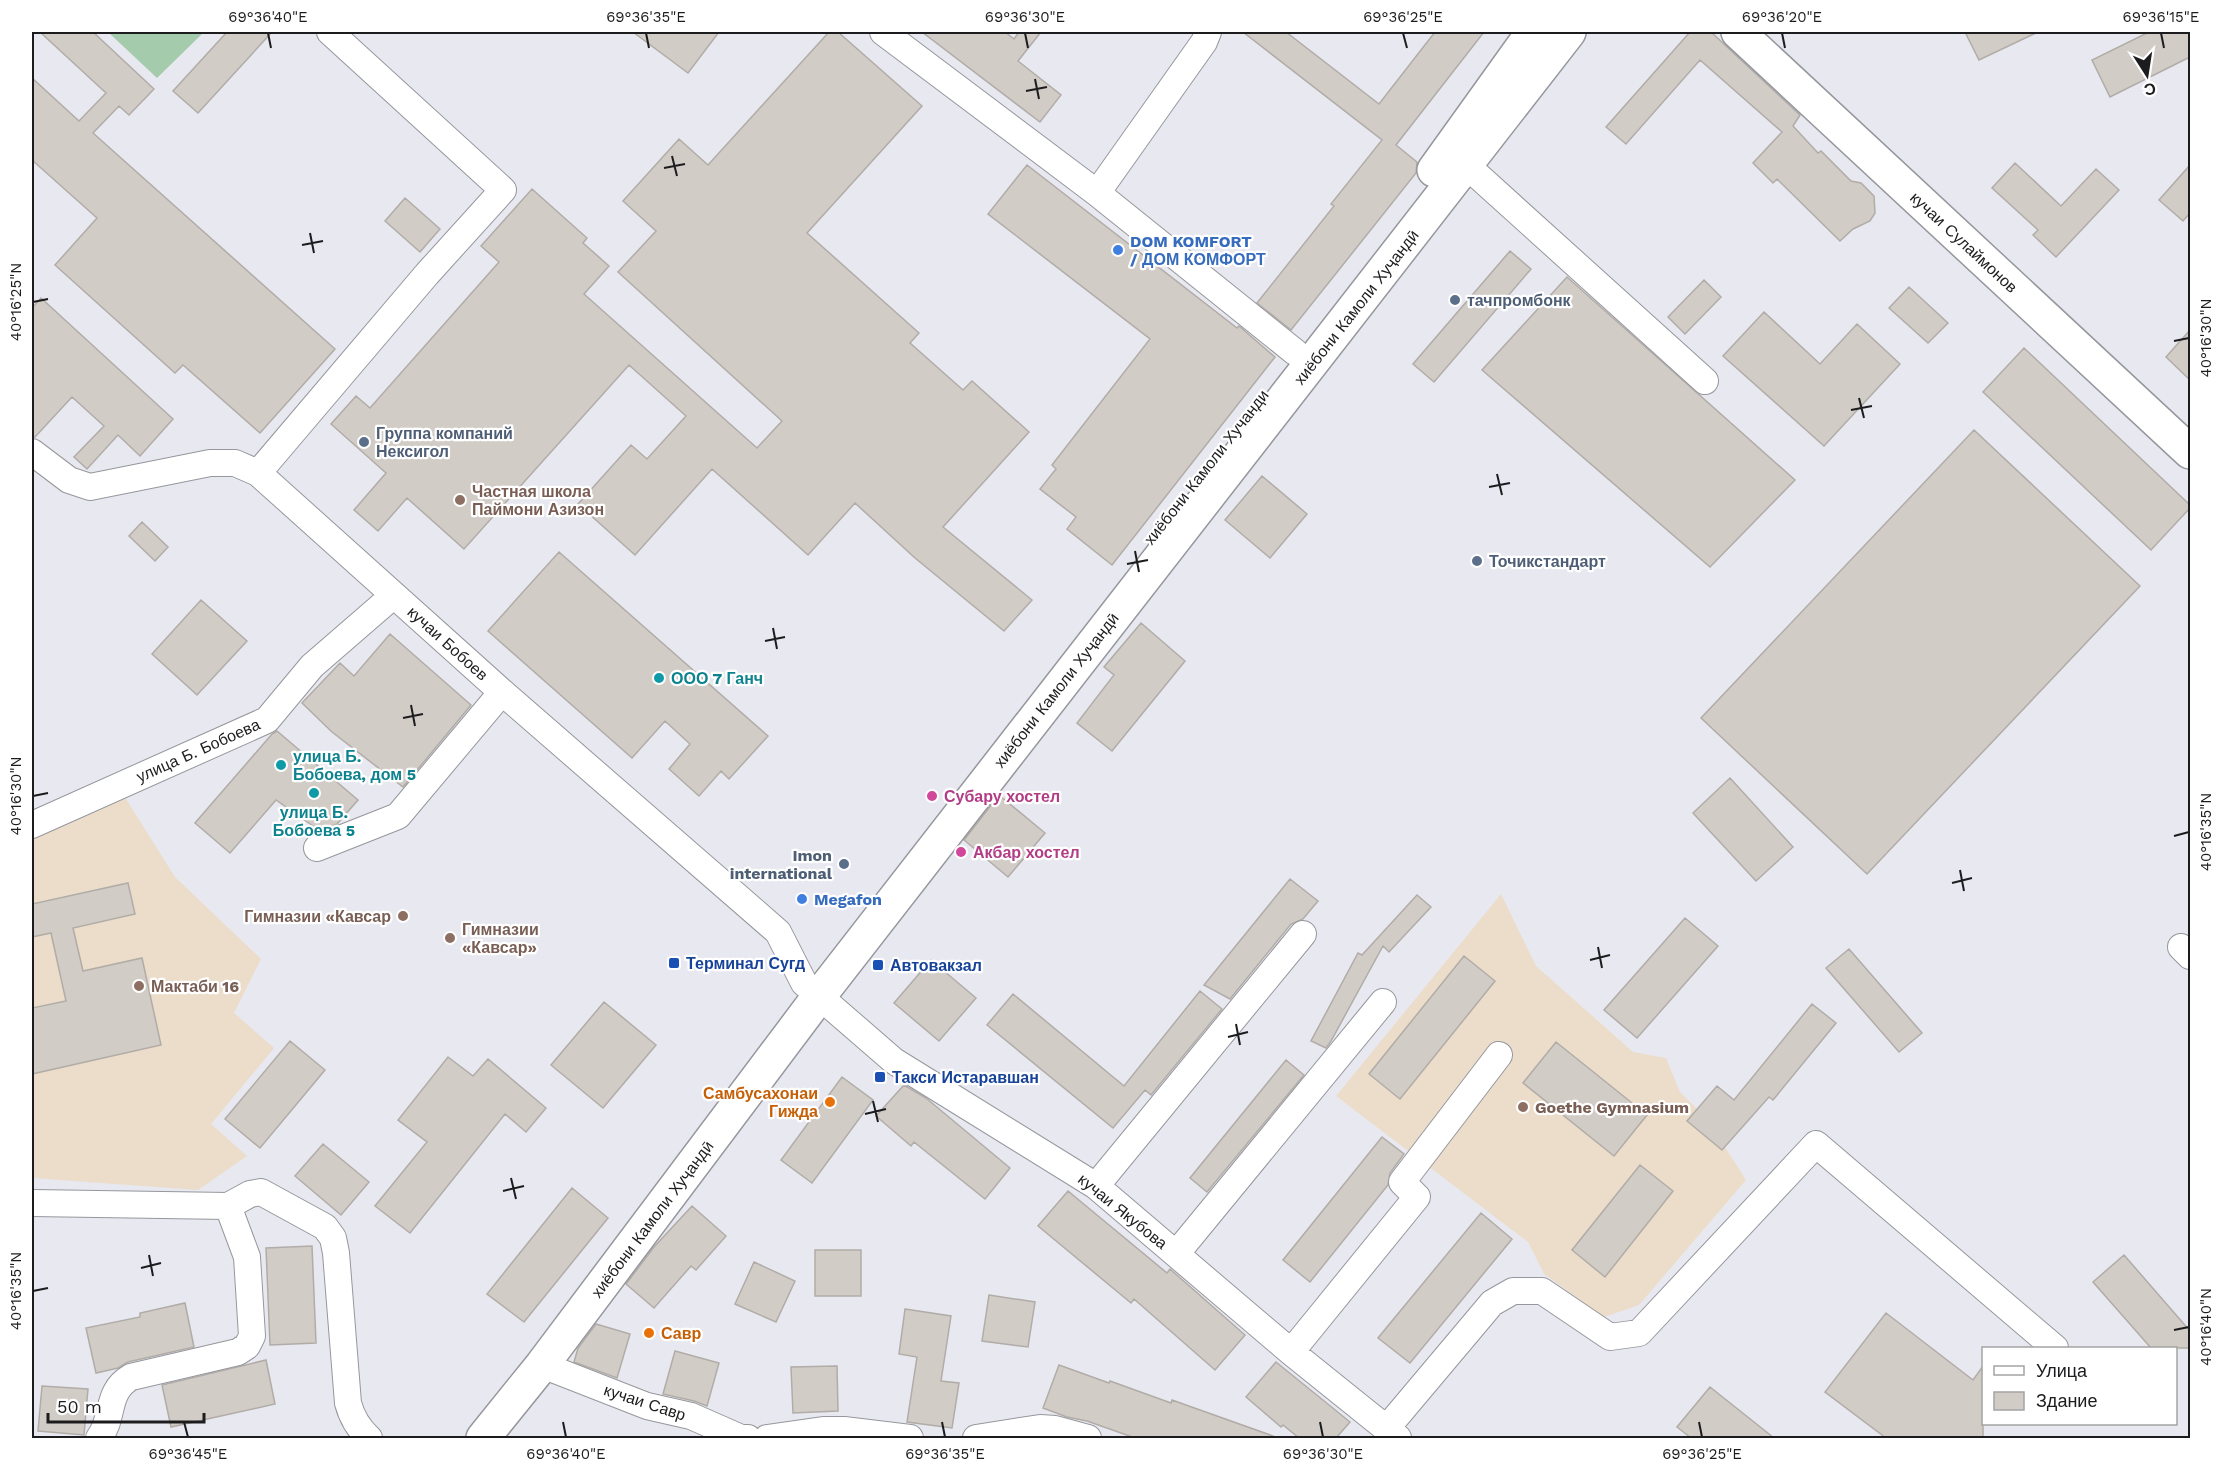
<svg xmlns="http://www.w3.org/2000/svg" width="2222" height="1470" viewBox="0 0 2222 1470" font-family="'Work Sans',sans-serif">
<rect width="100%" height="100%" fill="#e8e8f0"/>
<path fill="#ebddca" d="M121,791L175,877L261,959L234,1013L274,1048L211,1124L247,1156L198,1190L32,1178V832Z
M1501,894L1536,966L1633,1052L1666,1058L1680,1092L1707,1119L1746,1180L1639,1305L1604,1317L1544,1274L1528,1242L1336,1096Z"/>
<path fill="#a4ccac" d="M108,32H204L157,78Z"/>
<path fill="#d2ccc7" stroke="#b1aca7" stroke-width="1.5" d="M40,32H93L154,89L129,115L119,106L93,133L335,349L260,433L183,365L175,373L55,265L97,218L32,160V78L79,121L106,93Z
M227,32H272L198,113L173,91Z
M633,32H719L688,73Z
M829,32H838L922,106L807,233L919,333L910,343L963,390L972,381L1029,432L943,527L1032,600L1004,631L915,558L855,503L808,555L712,469L635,555L578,504L631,445L647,459L686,416L629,365L464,549L407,498L378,531L354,510L386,473L331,424L356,396L370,408L499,262L481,246L532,189L587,238L583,243L609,266L584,294L757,448L782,421L618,272L656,231L623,201L679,139L708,165Z
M922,32H1005L1014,39L1019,32H1041L1018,61L1061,95L1040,122Z
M1243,32H1286L1379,104L1435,32H1484L1396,145L1417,162L1416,173L1291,330L1257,303L1334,206L1331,204L1382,140Z
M1690,32H1711L1800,115L1793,126L1818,153L1821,151L1851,181L1861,183L1874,196L1875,213L1870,221L1853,229L1840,241L1777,179L1773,183L1753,163L1782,132L1700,60L1626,144L1606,127Z
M1965,32H2038L1979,60Z
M2149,32H2190V57L2110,97L2092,60Z
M2015,163L2061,206L2096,169L2119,190L2056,257L2033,235L2038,230L1992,188Z
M1027,165L1237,328L1239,326L1275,357L1112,565L1067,529L1076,517L1040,489L1056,469L1052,465L1150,339L988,214Z
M2190,165V213L2183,221L2159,200Z
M405,198L440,229L420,252L385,221Z
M1510,251L1531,269L1434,382L1413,364Z
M1567,277L1795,480L1710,567L1482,370Z
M1704,280L1721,297L1685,334L1668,317Z
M1909,287L1948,323L1928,343L1889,308Z
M41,298L173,419L140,456L118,435L87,469L74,457L104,426L72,397L35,437H32V308Z
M1764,312L1820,364L1857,324L1900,364L1824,446L1723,356Z
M2190,330V380L2166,357Z
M2024,348L2190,505V508L2151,550L1983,392Z
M1974,430L2140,586L1867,874L1701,718Z
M1262,476L1307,514L1270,558L1225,520Z
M142,522L168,547L155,561L129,536Z
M559,552L768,736L729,779L721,771L699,796L669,769L690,744L665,721L632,758L488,631Z
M201,600L247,641L197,695L152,654Z
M1141,623L1185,661L1112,751L1077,723L1114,675L1104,667Z
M390,634L471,705L403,787L332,732L302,703L340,663L354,676Z
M277,731L358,800L337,824L320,831L276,800L230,853L195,823L272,734Z
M1730,778L1793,847L1756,881L1693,813Z
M999,795L1045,833L1008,877L964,840Z
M1290,879L1318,901L1303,919L1291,924L1230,999L1204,985Z
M128,883L135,914L73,928L83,971L142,958L161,1045L32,1074V1008L66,1001L51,933L32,937V904Z
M1417,895L1431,907L1389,952L1383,946L1331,1041L1326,1048L1311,1041L1358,953L1362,955Z
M1685,918L1718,946L1637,1038L1604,1010Z
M1849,949L1922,1033L1899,1052L1826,968Z
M1464,956L1495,981L1400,1099L1369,1074Z
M931,960L976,998L939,1041L894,1003Z
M1200,991L1222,1009L1151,1095L1145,1090L1113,1128L987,1025L1013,994L1124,1086Z
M604,1002L656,1045L603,1108L551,1065Z
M1812,1004L1836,1023L1773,1100L1769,1097L1722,1150L1687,1121L1717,1086L1734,1100Z
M290,1041L325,1070L260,1148L225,1119Z
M1556,1042L1647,1115L1614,1156L1523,1083Z
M448,1057L473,1076L488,1059L546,1108L526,1132L505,1114L410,1233L375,1206L427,1142L398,1120Z
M1286,1060L1304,1075L1207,1192L1190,1178Z
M842,1077L873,1100L812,1183L781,1160Z
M904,1085L926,1098L1010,1168L985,1199L914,1142L911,1146L876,1116Z
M1382,1137L1404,1154L1390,1173L1388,1185L1310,1282L1283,1260Z
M323,1144L369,1182L341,1215L295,1176Z
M1640,1165L1673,1191L1605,1277L1572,1250Z
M572,1188L608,1218L524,1322L487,1294Z
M1068,1191L1167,1273L1170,1269L1245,1335L1215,1370L1134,1299L1131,1303L1038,1226Z
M692,1206L726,1236L696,1270L691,1266L654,1308L626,1284L654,1247Z
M1481,1213L1512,1239L1410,1363L1378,1338Z
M312,1246L316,1343L270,1345L266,1248Z
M815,1250H861V1296H815Z
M2124,1255L2190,1331V1348H2151L2093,1282Z
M754,1262L795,1281L776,1322L735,1304Z
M989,1295L1035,1302L1028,1347L982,1341Z
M185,1303L194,1347L128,1362L118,1368L96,1373L86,1328L140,1317V1313Z
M905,1309L951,1316L941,1381L959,1383L952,1428L907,1422L917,1357L899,1354Z
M1886,1313L1973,1380L1983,1366V1438H1886L1825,1392Z
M596,1324L630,1334L617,1378L574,1362L578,1348Z
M675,1351L719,1363L707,1406L694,1401L663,1394Z
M266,1360L275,1404L171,1427L162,1385Z
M1276,1362L1350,1422L1336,1438H1299L1283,1425L1281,1427L1246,1397Z
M1059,1365L1109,1383L1110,1381L1171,1403L1172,1400L1273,1436V1438H1135L1087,1421L1067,1417L1043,1408Z
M837,1366L838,1411L793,1413L791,1367Z
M42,1386L88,1389L84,1435L38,1431Z
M1710,1387L1774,1438H1691L1677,1427Z"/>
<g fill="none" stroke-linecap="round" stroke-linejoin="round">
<defs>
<path id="minor" d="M883,32L1097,193L1295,352
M1466,165L1705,381
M1097,193L1204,42L1208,32
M32,452L69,480L90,487L210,463H235L258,473L502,692L778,932L804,983L894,1061L1096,1186L1291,1352L1398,1438
M258,473L427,274L503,190L330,32
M32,825L267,720L312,666L394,595
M317,848L398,816L502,692
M2181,947L2190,956
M1096,1186L1303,934
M32,1203L228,1206L250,1194L261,1192L325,1227L333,1238L336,1253L348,1403C352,1418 358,1428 369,1438
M1176,1254L1383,1002
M1291,1352L1417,1197L1402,1182L1499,1055
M542,1365L647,1406L691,1416L741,1438H748
M1386,1429L1492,1303L1513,1291H1542L1610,1337L1639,1333L1816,1144L2055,1348
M99,1438C115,1417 105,1392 131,1377L238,1352L247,1346L252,1336L247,1257L228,1206
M767,1438L823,1430H844L910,1438
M976,1438L1040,1428L1055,1429L1088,1438"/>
<path id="major" d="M1738,32L2190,452
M1434,170L1533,32
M483,1438L542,1365L820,995L1569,32"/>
</defs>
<use href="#minor" stroke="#96979d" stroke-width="28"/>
<use href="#major" stroke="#96979d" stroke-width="36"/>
<use href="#minor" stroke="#fff" stroke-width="26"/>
<use href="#major" stroke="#fff" stroke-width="33"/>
</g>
<path fill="none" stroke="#1c1c1f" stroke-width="2" d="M268,33L271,48M646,33L649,48M1025,33L1028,48M1403,33L1407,48M1782,33L1785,48M2161,33L2164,48M1035,79L1039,99M1026,91L1047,87M672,156L677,176M664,168L685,164M310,233L314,253M302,245L323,241M33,302L48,299M2174,341L2189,338M1859,398L1864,418M1851,410L1872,406M1497,474L1502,495M1489,487L1510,483M1135,551L1139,572M1127,564L1148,560M773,628L777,649M765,641L785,637M411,705L415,726M403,718L423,714M33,796L48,793M2174,836L2189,832M1960,870L1964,891M1952,883L1972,878M1598,947L1602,968M1590,960L1610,955M1236,1024L1240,1045M1228,1037L1248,1032M873,1101L878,1122M865,1114L886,1109M511,1178L516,1199M503,1191L524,1186M149,1255L153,1276M141,1268L161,1263M33,1291L48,1288M2174,1330L2189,1327M184,1422L188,1437M563,1422L566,1437M942,1422L945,1437M1320,1422L1323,1437M1699,1422L1702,1437"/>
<g fill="#3f7fe0" stroke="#fff" stroke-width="2">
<circle cx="1118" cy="250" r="6"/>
<circle cx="802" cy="899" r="6"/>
</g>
<g fill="#5c6f8a" stroke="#fff" stroke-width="2">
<circle cx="1455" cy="300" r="6"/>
<circle cx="364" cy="442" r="6"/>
<circle cx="1477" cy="561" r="6"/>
<circle cx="844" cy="864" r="6"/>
</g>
<g fill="#8d6e63" stroke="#fff" stroke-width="2">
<circle cx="460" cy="500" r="6"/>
<circle cx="403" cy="916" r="6"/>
<circle cx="450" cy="938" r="6"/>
<circle cx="139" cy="986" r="6"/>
<circle cx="1523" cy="1107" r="6"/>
</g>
<g fill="#0f9aa8" stroke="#fff" stroke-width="2">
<circle cx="659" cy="678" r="6"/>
<circle cx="281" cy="765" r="6"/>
<circle cx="314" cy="793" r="6"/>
</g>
<g fill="#d1479c" stroke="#fff" stroke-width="2">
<circle cx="932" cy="796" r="6"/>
<circle cx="961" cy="852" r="6"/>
</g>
<g fill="#1a4fb4" stroke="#fff" stroke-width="2">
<rect x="668" y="957" width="12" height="12" rx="3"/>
<rect x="872" y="959" width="12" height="12" rx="3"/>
<rect x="874" y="1071" width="12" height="12" rx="3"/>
</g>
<g fill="#e8710a" stroke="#fff" stroke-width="2">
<circle cx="830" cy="1102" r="6"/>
<circle cx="649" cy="1333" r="6"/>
</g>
<g text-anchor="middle" stroke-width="4.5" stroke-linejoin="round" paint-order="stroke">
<g font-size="16" font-weight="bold" fill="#366cbe" stroke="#fff" text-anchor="start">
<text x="1130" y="247">DOM KOMFORT<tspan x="1130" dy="18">/ ДОМ КОМФОРТ</tspan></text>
<text x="814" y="905">Megafon</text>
</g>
<g font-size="16" fill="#1c1c1f" stroke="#fff">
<text transform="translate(1964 242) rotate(43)" y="6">кучаи Сулаймонов</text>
<text transform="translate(1356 307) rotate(-52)" y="6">хиёбони Камоли Хуҷандӣ</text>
<text transform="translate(1206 467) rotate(-52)" y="6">хиёбони Камоли Хучанди</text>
<text transform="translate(448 643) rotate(42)" y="6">кучаи Бобоев</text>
<text transform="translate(1056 690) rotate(-52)" y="6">хиёбони Камоли Хуҷандӣ</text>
<text transform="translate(198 750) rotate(-24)" y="6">улица Б. Бобоева</text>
<text transform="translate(1123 1211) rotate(39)" y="6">кучаи Якубова</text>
<text transform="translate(652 1219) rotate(-53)" y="6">хиёбони Камоли Хуҷандӣ</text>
<text transform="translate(645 1402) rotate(18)" y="6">кучаи Савр</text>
</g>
<g font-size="16" font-weight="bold" fill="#4e5e75" stroke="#fff" text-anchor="start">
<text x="1467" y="306">тачпромбонк</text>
<text x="376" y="439">Группа компаний<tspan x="376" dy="18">Нексигол</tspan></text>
<text x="1489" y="567">Точикстандарт</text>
<text x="832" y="861" text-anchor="end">Imon<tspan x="832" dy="18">international</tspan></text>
</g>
<g font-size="16" font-weight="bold" fill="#785e54" stroke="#fff" text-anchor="start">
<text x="472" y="497">Частная школа<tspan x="472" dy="18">Паймони Азизон</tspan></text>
<text x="391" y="922" text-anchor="end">Гимназии «Кавсар</text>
<text x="462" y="935">Гимназии<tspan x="462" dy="18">«Кавсар»</tspan></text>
<text x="151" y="992">Мактаби 16</text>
<text x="1535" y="1113">Goethe Gymnasium</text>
</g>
<g font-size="16" font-weight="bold" fill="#0d838f" stroke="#fff" text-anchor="start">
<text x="671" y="684">ООО 7 Ганч</text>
<text x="293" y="762">улица Б.<tspan x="293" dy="18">Бобоева, дом 5</tspan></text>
<text x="314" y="818" text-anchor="middle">улица Б.<tspan x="314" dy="18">Бобоева 5</tspan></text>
</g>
<g font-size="16" font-weight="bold" fill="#b23c85" stroke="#fff" text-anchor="start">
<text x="944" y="802">Субару хостел</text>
<text x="973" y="858">Акбар хостел</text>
</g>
<g font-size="16" font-weight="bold" fill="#164399" stroke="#fff" text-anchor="start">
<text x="686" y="969">Терминал Сугд</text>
<text x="890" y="971">Автовакзал</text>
<text x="892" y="1083">Такси Истаравшан</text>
</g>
<g font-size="16" font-weight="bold" fill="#c56008" stroke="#fff" text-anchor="end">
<text x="818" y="1099">Самбусахонаи<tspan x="818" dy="18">Гижда</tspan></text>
<text x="661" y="1339" text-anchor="start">Савр</text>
</g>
</g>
<rect width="2222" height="1470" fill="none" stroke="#ffffff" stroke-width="66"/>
<rect x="1982" y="1347" width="195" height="78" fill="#ffffff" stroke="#a4a4a5" stroke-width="1.5"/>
<rect x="1994" y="1366" width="30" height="9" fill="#ffffff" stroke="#a4a4a5" stroke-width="1.5"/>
<text x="2036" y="1377" font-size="18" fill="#1c1c1f">Улица</text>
<rect x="1994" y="1392" width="30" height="18" fill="#d2ccc7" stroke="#a4a4a5" stroke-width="1.5"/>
<text x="2036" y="1407" font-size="18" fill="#1c1c1f">Здание</text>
<g transform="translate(2147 75) rotate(168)" stroke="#ffffff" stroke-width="4.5" paint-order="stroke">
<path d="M0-4.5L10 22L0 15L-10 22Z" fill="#1c1c1f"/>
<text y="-9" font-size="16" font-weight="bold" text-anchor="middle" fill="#1c1c1f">С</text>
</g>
<path d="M48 1413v9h156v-9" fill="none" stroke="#1c1c1f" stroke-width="3"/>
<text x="57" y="1413" font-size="18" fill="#1c1c1f" stroke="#ffffff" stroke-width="4.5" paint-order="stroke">50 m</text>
<rect x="33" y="33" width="2156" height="1404" fill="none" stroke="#1c1c1f" stroke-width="2"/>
<g font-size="15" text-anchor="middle" fill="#1c1c1f">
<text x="268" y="22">69°36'40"E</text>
<text x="646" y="22">69°36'35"E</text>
<text x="1025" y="22">69°36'30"E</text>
<text x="1403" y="22">69°36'25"E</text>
<text x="1782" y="22">69°36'20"E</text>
<text x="2161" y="22">69°36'15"E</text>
<text transform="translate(16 302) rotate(-90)" y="5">40°16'25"N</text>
<text transform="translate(2206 338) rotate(-90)" y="5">40°16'30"N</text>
<text transform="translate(16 796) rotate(-90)" y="5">40°16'30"N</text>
<text transform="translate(2206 832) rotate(-90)" y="5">40°16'35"N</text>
<text transform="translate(16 1291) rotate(-90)" y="5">40°16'35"N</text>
<text transform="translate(2206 1327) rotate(-90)" y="5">40°16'40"N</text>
<text x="188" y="1459">69°36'45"E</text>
<text x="566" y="1459">69°36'40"E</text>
<text x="945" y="1459">69°36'35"E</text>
<text x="1323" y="1459">69°36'30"E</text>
<text x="1702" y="1459">69°36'25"E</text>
</g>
</svg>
